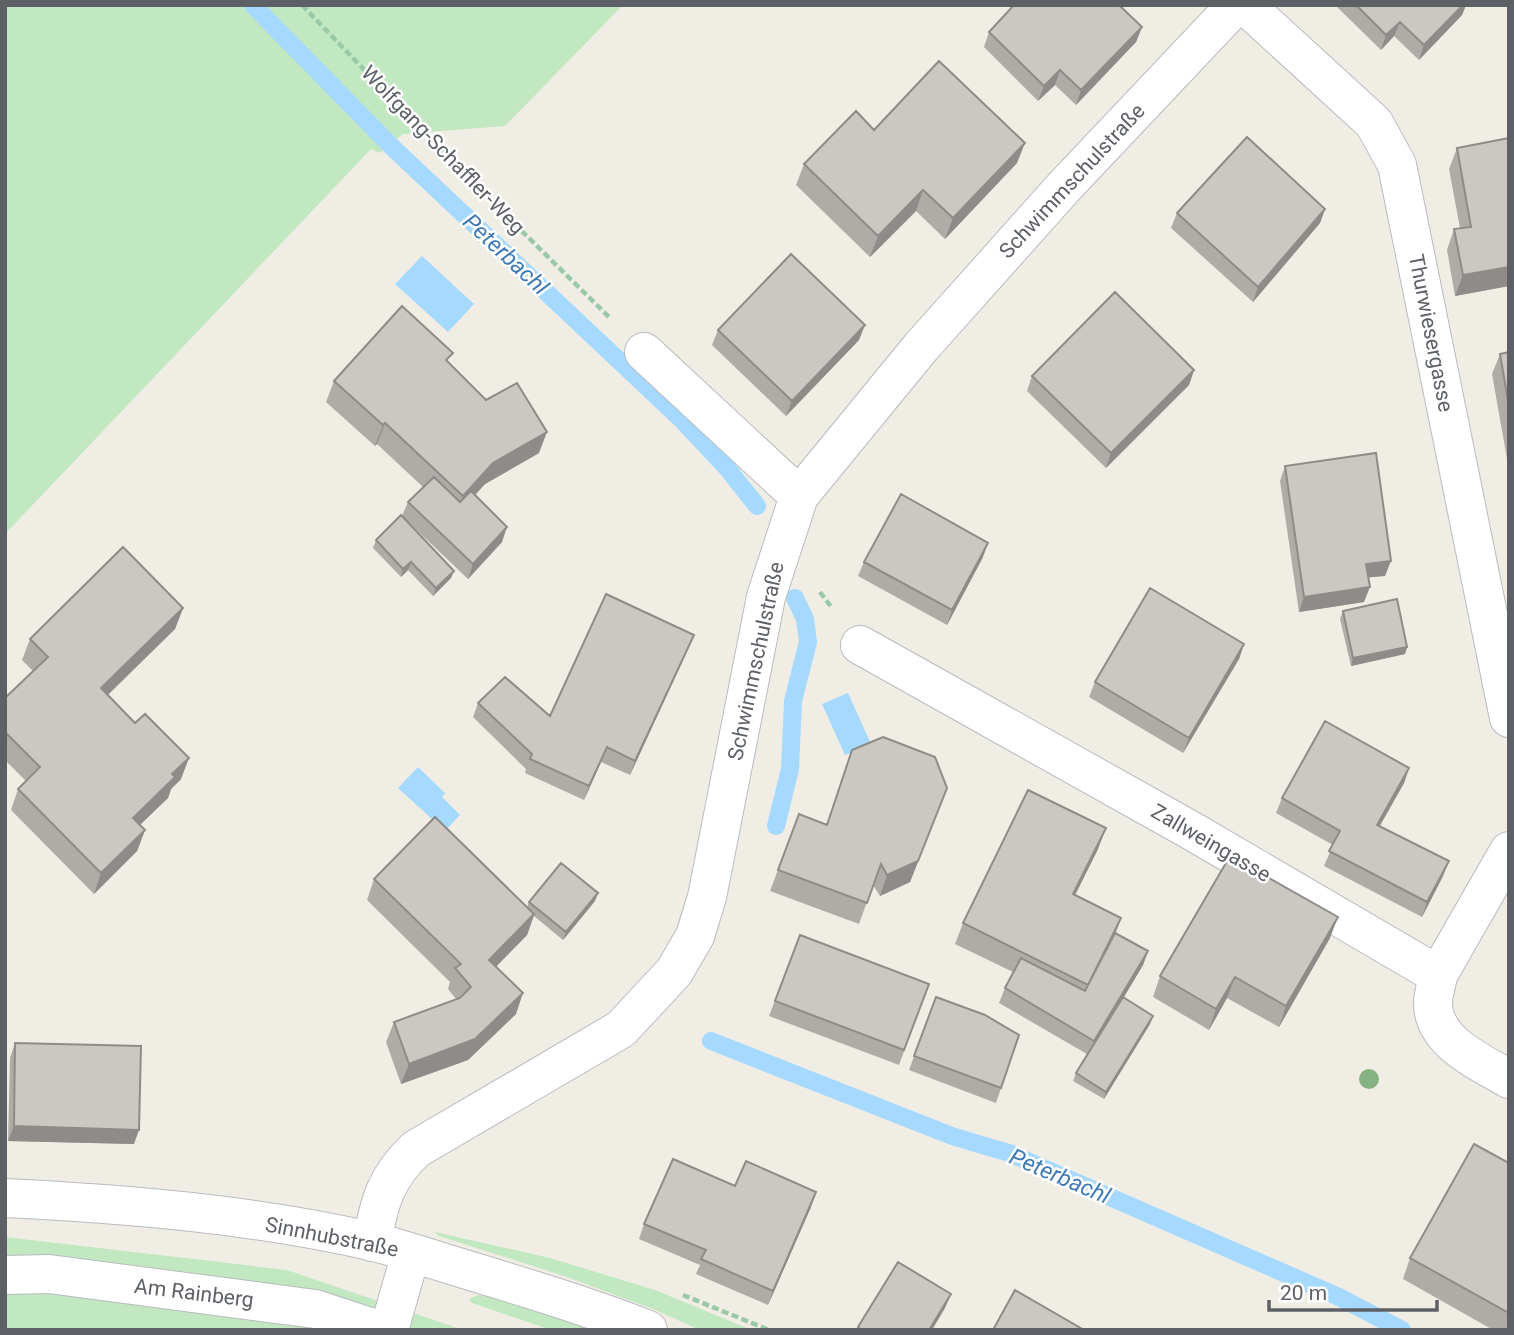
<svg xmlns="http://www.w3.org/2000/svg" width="1514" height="1335" viewBox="0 0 1514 1335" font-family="Roboto,sans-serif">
<rect width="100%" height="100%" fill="#f0ede5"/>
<path fill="#c1e8c1" d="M5,5H623L505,126L403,134L379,153L371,149L5,534Z
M435,1232L550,1258L655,1290L752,1330H700L653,1309L567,1277L439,1236Z
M5,1237L287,1270L463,1330H5Z
M478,1295L515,1303L593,1330H551L472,1303L469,1299Z"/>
<path fill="#a6d9ff" d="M422,256L474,304L448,332L395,284Z
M848,693L871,744L845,755L822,704Z
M418,767L445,793L442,797L460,815L445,831L398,788Z"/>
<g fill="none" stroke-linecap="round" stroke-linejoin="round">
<path stroke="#a6d9ff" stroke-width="18" d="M253,5L391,146L682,420L727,468L757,506
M776,826L790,769L793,701L808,642L805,619L795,598
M711,1041L952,1136L1009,1153L1339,1297L1402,1330"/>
<defs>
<path id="minor" d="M1245,5L1374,123L1397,165L1509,718
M644,352L799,496
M860,645L1192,831L1438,975C1437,984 1433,994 1433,1003C1433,1042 1480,1062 1509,1079
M1438,975L1509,851
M5,1198C127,1204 250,1214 370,1241C400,1248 431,1259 461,1268C524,1287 587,1306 648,1330
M372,1242C379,1202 386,1177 416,1149L621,1029L674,972L695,936L707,897L766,597L799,496L921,347L1063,188L1236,5
M5,1275L49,1274L315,1309L379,1330
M389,1330L411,1253"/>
</defs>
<use href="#minor" stroke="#b8bbbf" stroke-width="40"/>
<path stroke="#99c9a6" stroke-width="4.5" stroke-dasharray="7 3.5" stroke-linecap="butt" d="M302,5L471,181L611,319
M820,592L832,608
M683,1295L769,1330"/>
<use href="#minor" stroke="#fff" stroke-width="38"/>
</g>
<circle fill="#86b283" cx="1369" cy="1079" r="10"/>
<path fill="#afaca7" d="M1335,5H1466L1462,15L1419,60L1394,36L1381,50Z
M1142,27L1136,42L1076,105L1055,85L1038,101L984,47L989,32Z
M874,130L1017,163L945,239L916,211L870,257L796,185L804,164Z
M1509,138V286L1455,296L1447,250L1454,229L1460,228L1449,169L1457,148Z
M1325,209L1320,223L1253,302L1171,228L1177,213Z
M718,330L859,340L786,416L712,345Z
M1509,352V459H1507L1492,374L1500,354Z
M449,363L539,453L485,484L475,495L502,542L468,579L402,516L408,502L423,487L377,444L375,446L326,402L334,381Z
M1194,370L1189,385L1106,468L1027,391L1032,376Z
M1285,466L1385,576L1368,577L1364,602L1299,612L1280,481Z
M376,540L451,578L433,596L408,570L401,577L373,548Z
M983,557L947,625L858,576L864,562Z
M183,608L175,629L108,695L181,779L171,789L168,798L140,825L145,830L137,851L94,894L11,810L18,789L26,781L5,760V698L33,671L22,660L30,639Z
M1343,611L1407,647L1405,654L1351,666L1340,619Z
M1244,644L1239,659L1183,753L1089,697L1095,682Z
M688,649L630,775L601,762L584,800L525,773L526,769L473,717L478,703L550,716Z
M1409,768L1404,783L1380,826L1443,876L1422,917L1324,866L1333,845L1276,813L1282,798Z
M947,788L910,882L880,896L873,885L859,924L770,891L799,814L826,824Z
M1098,849L1075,895L1121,918L1116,933L1148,951L1143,965L1123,998L1153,1016L1150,1024L1104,1099L1073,1081L1076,1073L1087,1054L999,1003L1005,988L1013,972L955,944L963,923Z
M374,879L527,907L529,902L595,901L563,940L534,916L527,935L496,966L516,1014L468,1060L401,1084L386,1042L394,1022L456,999L448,989L450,982L367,900Z
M800,935L929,984L899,1065L769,1016Z
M1330,938L1279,1027L1227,998L1209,1030L1153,997L1160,976Z
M936,997L1019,1035L996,1103L909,1070Z
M15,1043L134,1144L8,1141L10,1058Z
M1509,1163V1330H1493L1403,1279L1410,1258Z
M735,1186L811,1207L768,1305L696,1274L700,1265L639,1239L644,1224Z"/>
<path fill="#8e8c88" d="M1463,5H1466L1462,15L1419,60L1424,45Z
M1400,22L1394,36L1381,50L1386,35Z
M1142,27L1136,42L1076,105L1081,90Z
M1060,70L1055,85L1038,101L1044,86Z
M1025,143L1017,163L945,239L953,218Z
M923,190L916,211L870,257L878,236Z
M1325,209L1320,223L1253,302L1258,287Z
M1509,267V286L1455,296L1463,275Z
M865,325L859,340L786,416L792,401Z
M1194,370L1189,385L1106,468L1111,453Z
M385,423L377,444L375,446L383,425Z
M547,432L539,453L485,484L455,517L463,496L493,463Z
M507,527L502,542L468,579L473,564Z
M988,543L983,557L947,625L952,610Z
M1391,561L1385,576L1361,578L1366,564Z
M411,562L408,570L401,577L403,569Z
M454,571L451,578L433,596L436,588Z
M1370,587L1364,602L1299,612L1304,597Z
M183,608L175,629L93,709L101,688Z
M694,635L688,649L630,775L635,761Z
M1244,644L1239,659L1183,753L1189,738Z
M1407,647L1405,654L1351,666L1353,658Z
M607,747L601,762L584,800L589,786Z
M189,758L181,779L171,789L168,798L125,839L133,818L172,774Z
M1409,768L1404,783L1372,839L1377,825Z
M947,788L910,882L880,896L887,875Z
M1106,828L1098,849L1065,915L1073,894Z
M145,830L137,851L94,894L101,873Z
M1449,861L1443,876L1422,917L1427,902Z
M598,893L595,901L563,940L566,932Z
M534,914L527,935L482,981L489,960Z
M1338,917L1330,938L1279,1027L1286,1006Z
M1148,951L1143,965L1089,1056L1094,1041Z
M1235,977L1227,998L1209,1030L1216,1009Z
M523,993L516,1014L468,1060L401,1084L409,1064Z
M1153,1016L1150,1024L1104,1099L1106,1092Z
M14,1126L139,1130L134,1144L8,1141Z
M816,1192L811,1207L768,1305L773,1291Z
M951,1294L945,1308L932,1330H929Z"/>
<path fill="#cbc8c2" stroke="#8e8c88" stroke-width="2" d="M1014,5H1119L1142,27L1081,90L1060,70L1044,86L989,32Z
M1356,5H1463L1424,45L1400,22L1386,35Z
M939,61L1025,143L953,218L923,190L878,236L804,164L856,111L874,130Z
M1247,137L1325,209L1258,287L1177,213Z
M1509,138V267L1463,275L1454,229L1471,227L1457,148Z
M791,254L865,325L792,401L718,330Z
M1115,292L1194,370L1111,453L1032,376Z
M402,306L453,353L446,360L486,400L517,383L547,432L493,463L463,496L385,423L383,425L334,381Z
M1509,352V406L1500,354Z
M1376,453L1391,561L1366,564L1370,587L1304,597L1285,466Z
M434,477L460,502L471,491L507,527L473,564L408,502Z
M901,494L988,543L952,610L864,562Z
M401,515L454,571L436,588L411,562L403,569L376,540Z
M123,547L183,608L101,688L135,723L145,714L189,758L172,774L175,777L133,818L145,830L101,873L18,789L40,767L5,732V698L48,657L30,639Z
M1150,588L1244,644L1189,738L1095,682Z
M606,594L694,635L635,761L607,747L589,786L530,759L532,754L478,703L505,677L550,716Z
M1397,599L1407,647L1353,658L1343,611Z
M1325,721L1409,768L1377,825L1449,861L1427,902L1329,851L1340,831L1282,798Z
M883,737L935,757L947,788L918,861L887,875L881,864L867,903L778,870L799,814L827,825L852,750Z
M1028,790L1106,828L1073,894L1121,918L1088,985L963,923Z
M435,817L534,914L489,960L523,993L475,1039L409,1064L394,1022L460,998L471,987L455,968L461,964L374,879Z
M1230,856L1338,917L1286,1006L1235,977L1216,1009L1160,976Z
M561,863L598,893L566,932L529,902Z
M1115,933L1148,951L1094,1041L1005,988L1021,958L1085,991Z
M800,935L929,984L904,1050L775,1001Z
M936,997L985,1015L1019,1035L1001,1088L914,1056Z
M1123,997L1153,1016L1106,1092L1076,1073Z
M15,1043L141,1046L139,1130L14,1126Z
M1474,1144L1509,1163V1313L1410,1258Z
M673,1159L735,1186L746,1161L816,1192L773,1291L701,1259L706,1250L644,1224Z
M898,1262L951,1294L929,1330H862L858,1327Z
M1015,1290L1084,1330H993Z"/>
<g text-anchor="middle" stroke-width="5" stroke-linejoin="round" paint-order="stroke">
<g font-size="21" fill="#5d6166" stroke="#fff">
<text transform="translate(443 150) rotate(46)" y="7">Wolfgang-Schaffler-Weg</text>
<text transform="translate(1072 181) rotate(-47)" y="7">Schwimmschulstraße</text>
<text transform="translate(1431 333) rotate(79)" y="7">Thurwiesergasse</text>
<text transform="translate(756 661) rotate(-78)" y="7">Schwimmschulstraße</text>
<text transform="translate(1211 843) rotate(30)" y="7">Zallweingasse</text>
<text transform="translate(332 1237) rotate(11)" y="7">Sinnhubstraße</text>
<text transform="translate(194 1293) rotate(7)" y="7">Am Rainberg</text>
</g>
<g font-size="23" font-style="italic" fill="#3e7ab6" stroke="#fff">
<text transform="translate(506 254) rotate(43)" y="8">Peterbachl</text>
<text transform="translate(1060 1176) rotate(23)" y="8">Peterbachl</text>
</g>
</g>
<rect width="1514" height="1335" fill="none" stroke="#5d6166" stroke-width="14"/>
<path d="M1269 1300v10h168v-10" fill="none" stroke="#5d6166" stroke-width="3.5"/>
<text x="1280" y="1300" font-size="21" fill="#5d6166" stroke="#ffffff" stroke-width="5" paint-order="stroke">20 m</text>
</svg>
